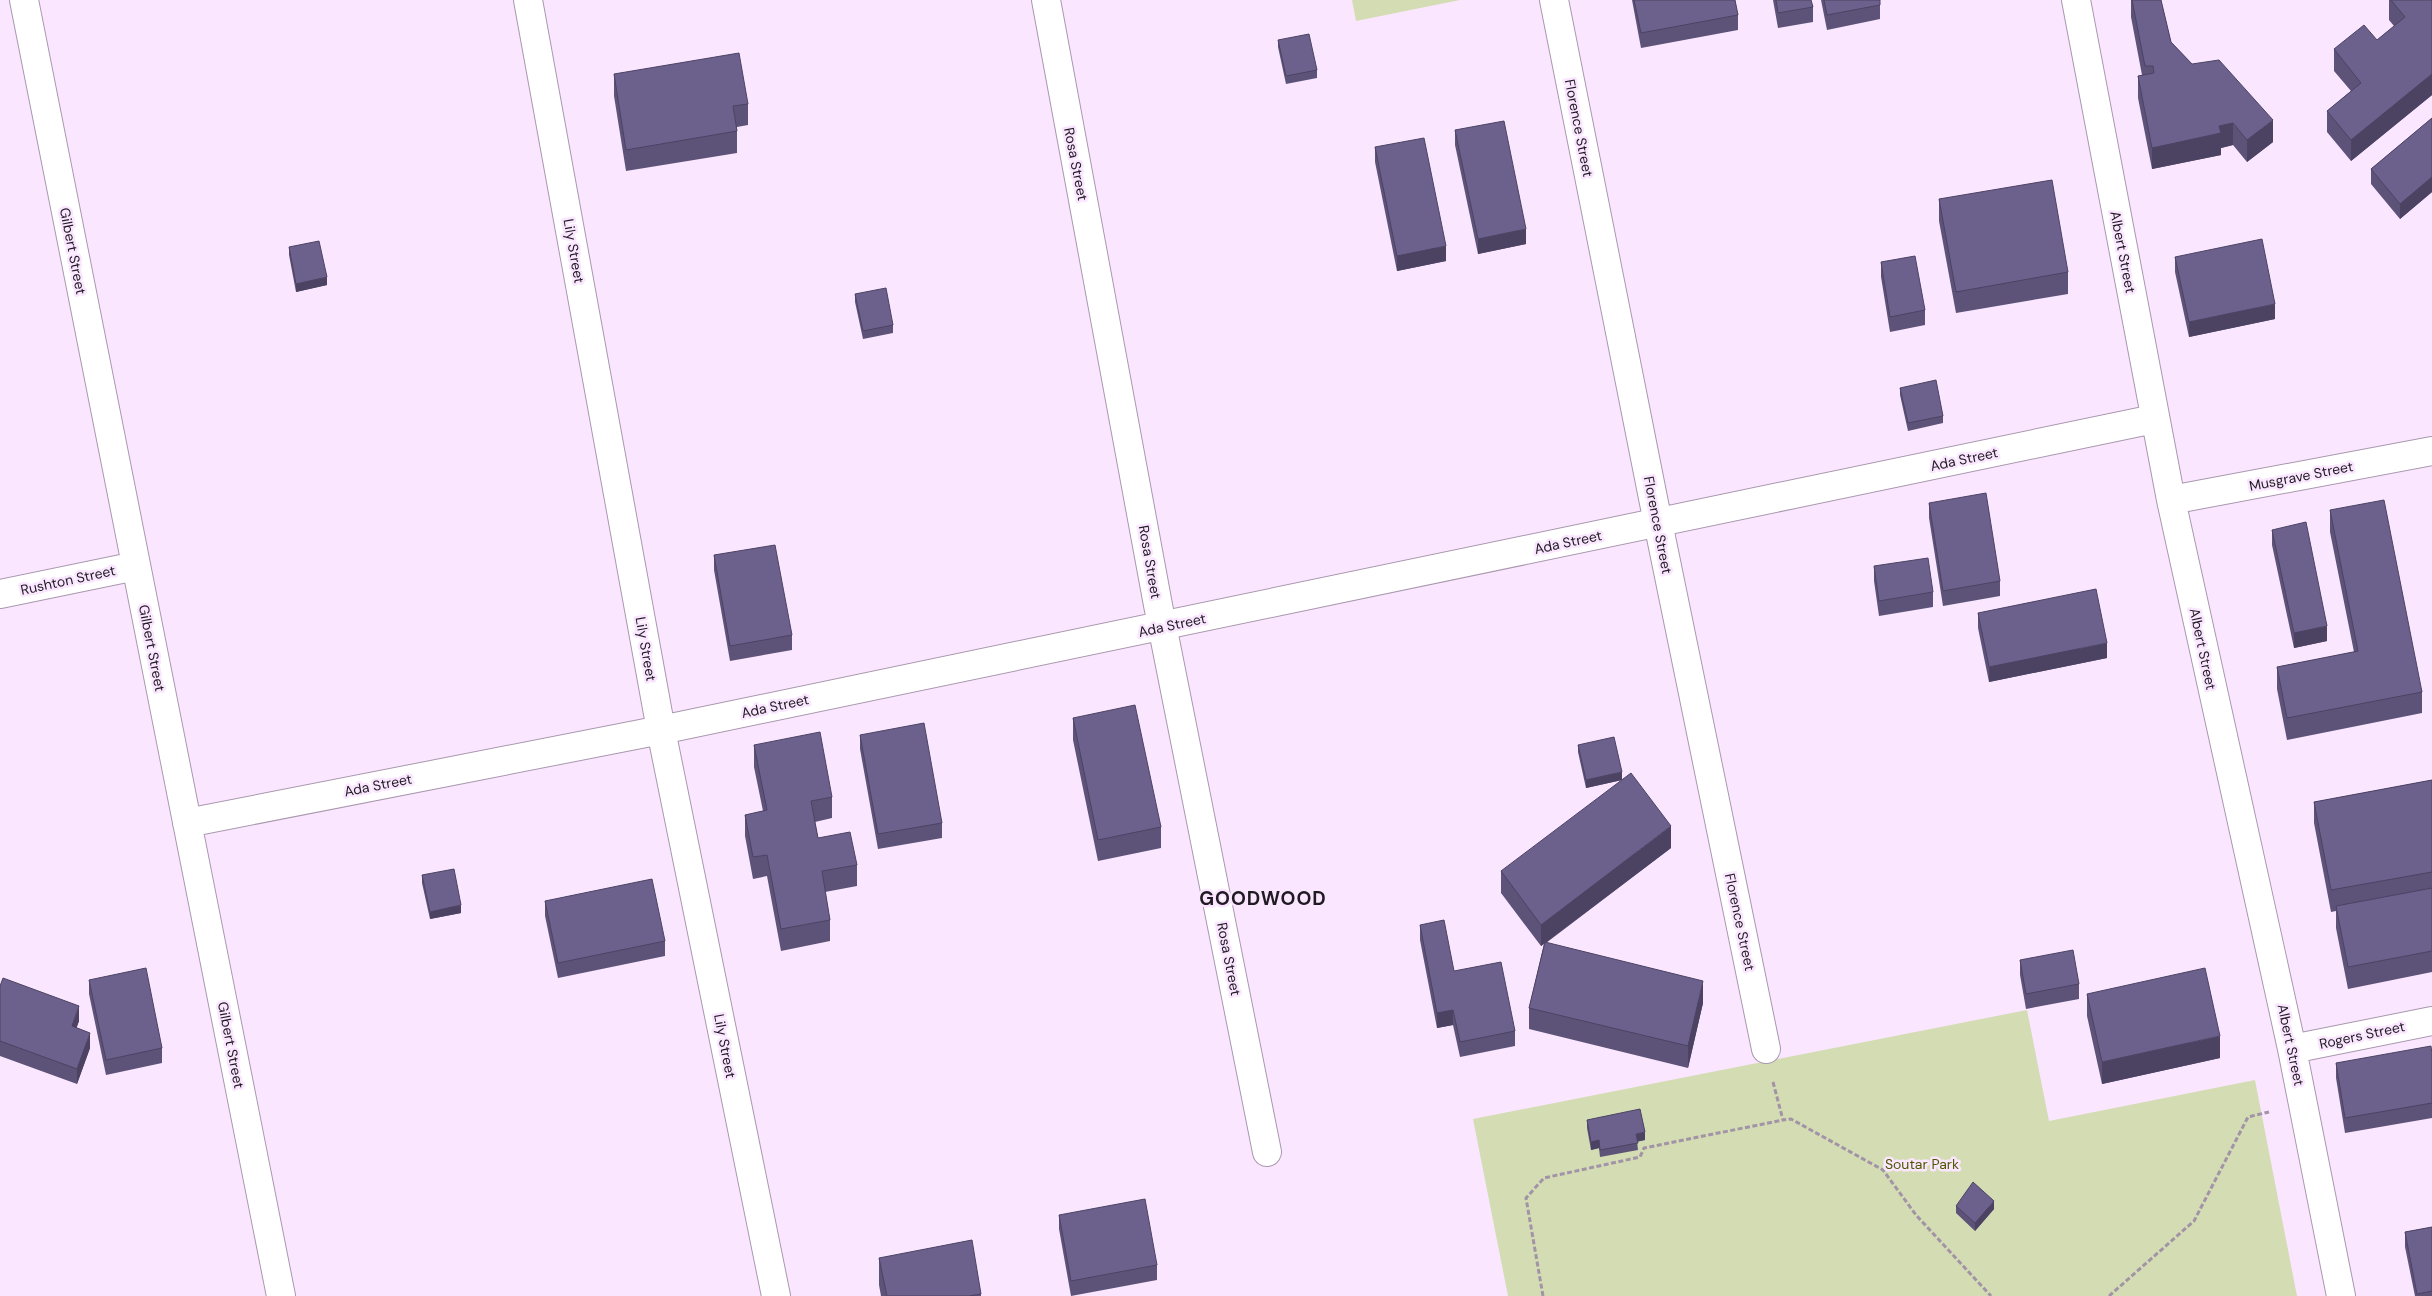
<svg xmlns="http://www.w3.org/2000/svg" width="2432" height="1296" viewBox="0 0 2432 1296" font-family="'DM Sans',sans-serif">
<rect width="100%" height="100%" fill="#fae7ff"/>
<path fill="#d4dcb4" d="M1352,0H1460L1356,21Z
M2027,1010L2049,1121L2255,1080L2297,1296H1508L1473,1119Z"/>
<g fill="none" stroke-linecap="round" stroke-linejoin="round">
<defs>
<path id="minor" d="M24,0L281,1296
M528,0L661,730L776,1296
M1046,0L1158,605L1267,1152
M1554,0L1654,503L1766,1049
M2076,0L2171,500L2292,1049L2341,1296
M2171,500L2432,451
M0,594L136,566
M187,823L661,730L2154,419
M2292,1049L2432,1021"/>
</defs>
<use href="#minor" stroke="#a998ae" stroke-width="30"/>
<path stroke="#a294a6" stroke-width="3" stroke-dasharray="5 2.5" stroke-linecap="butt" d="M1773,1082L1783,1120L1791,1119L1883,1170L1916,1215L1991,1296
M1543,1296L1526,1198L1544,1178L1640,1157L1644,1148L1783,1120
M2109,1296L2194,1221L2248,1117L2269,1112"/>
<use href="#minor" stroke="#fff" stroke-width="28"/>
</g>
<path fill="#5d5379" d="M1632,0H1735L1738,15V30L1641,48Z
M1773,0H1811L1813,7V22L1778,28Z
M1821,0H1880V19L1827,30Z
M2131,0H2161L2171,42L2192,64L2273,142L2247,162L2233,145L2221,148V155L2152,169L2138,98V76L2142,75L2131,17Z
M2389,0H2432V95L2351,161L2327,132V111L2351,91L2334,71V49L2377,40L2394,26L2389,20Z
M1278,40L1317,70V78L1286,84L1278,47Z
M614,74L748,104V125L737,127V153L626,171L614,96Z
M2432,118V192L2400,219L2371,184V169Z
M1455,130L1526,244L1478,254L1455,145Z
M1375,147L1446,261L1397,271L1375,162Z
M1939,199L2068,272V294L1956,313L1939,221Z
M289,247L327,285L296,292L289,255Z
M2175,257L2275,319L2189,337L2175,272Z
M1881,262L1925,310V325L1890,332L1881,277Z
M855,294L893,325V333L863,339L855,302Z
M1900,388L1943,416V423L1908,431L1900,395Z
M1929,503L2000,581V596L1943,606L1929,518Z
M2330,510L2422,692V713L2287,740L2277,689V667L2354,652L2330,532Z
M2272,530L2327,641L2294,648L2272,545Z
M714,555L792,635V650L730,661L714,570Z
M1874,566L1933,592V607L1879,616L1874,581Z
M1978,613L2107,658L1989,682L1978,628Z
M1073,718L1161,827V848L1098,861L1073,740Z
M860,735L942,823V838L878,849L860,749Z
M754,745L832,797V818L815,822L818,838L857,865V886L825,892L830,920V941L781,951L767,876L753,879L745,836V815L763,811L754,767Z
M1578,745L1622,780L1586,788L1578,752Z
M2432,780V972L2348,989L2336,928V911L2331,912L2314,823V802Z
M1671,848L1546,943L1703,1003L1688,1068L1529,1029V1008L1544,944L1541,946L1501,893V871Z
M422,875L461,913L430,919L422,883Z
M545,901L665,941V956L558,978L545,916Z
M1420,925L1454,971L1515,1031V1046L1460,1057L1453,1025L1437,1028L1420,940Z
M2020,960L2079,984V999L2026,1009L2020,975Z
M89,980L162,1048V1063L106,1075L89,994Z
M0,986L79,1021L76,1028L90,1048L77,1084L0,1056Z
M2087,994L2220,1058L2102,1084L2087,1016Z
M2432,1054V1118L2345,1133L2336,1078V1063Z
M1587,1120L1645,1140L1637,1141L1638,1150L1600,1157L1599,1148L1591,1150L1587,1128Z
M1956,1206L1994,1209L1975,1231L1956,1213Z
M1059,1215L1157,1265V1280L1071,1296L1059,1229Z
M2432,1227V1296H2415L2405,1247V1232Z
M879,1258L981,1294V1296H881L879,1285Z"/>
<path fill="#4c4363" d="M2432,74V95L2351,161V140Z
M2273,120V142L2247,162V140Z
M2233,123V145L2221,148V155L2152,169V148L2219,126Z
M2432,177V192L2400,219V204Z
M1526,229V244L1478,254V239Z
M1446,246V261L1397,271V256Z
M327,277V285L296,292V284Z
M2275,304V319L2189,337V322Z
M2327,626V641L2294,648V633Z
M2107,643V658L1989,682V667Z
M1622,772V780L1586,788V780Z
M1671,826V848L1541,946V925Z
M461,905V913L430,919V912Z
M1703,981V1003L1688,1068V1046Z
M79,1006V1021L72,1041V1026Z
M1453,1010V1025L1437,1028V1013Z
M90,1033V1048L77,1084V1069Z
M2220,1036V1058L2102,1084V1062Z
M1645,1132V1140L1636,1142V1134Z
M1599,1140V1148L1591,1150V1142Z
M1994,1201V1209L1975,1231V1223Z"/>
<path fill="#6c608d" stroke="#4c4363" d="M1634,0H1735L1738,15L1641,33Z
M1776,0H1811L1813,7L1778,13Z
M1824,0H1880V5L1827,15Z
M2132,0H2161L2171,42L2192,64L2219,60L2273,120L2247,140L2233,123L2219,126L2221,133L2152,148L2138,76L2154,73L2153,66H2145Z
M2391,0H2432V74L2351,140L2327,111L2361,83L2334,49L2364,25L2377,40L2405,17Z
M1309,34L1317,70L1286,76L1278,40Z
M739,53L748,104L733,106L737,131L626,150L614,74Z
M2432,118V177L2400,204L2371,169Z
M1504,121L1526,229L1478,239L1455,130Z
M1424,138L1446,246L1397,256L1375,147Z
M2052,180L2068,272L1956,292L1939,199Z
M2262,239L2275,304L2189,322L2175,257Z
M319,241L327,277L296,284L289,247Z
M1915,256L1925,310L1890,317L1881,262Z
M886,288L893,325L863,331L855,294Z
M1936,380L1943,416L1908,423L1900,388Z
M1986,493L2000,581L1943,591L1929,503Z
M2384,500L2422,692L2287,718L2277,667L2358,651L2330,510Z
M2306,522L2327,626L2294,633L2272,530Z
M775,545L792,635L730,646L714,555Z
M1928,558L1933,592L1879,601L1874,566Z
M2096,589L2107,643L1989,667L1978,613Z
M1135,705L1161,827L1098,840L1073,718Z
M924,723L942,823L878,834L860,735Z
M820,732L832,797L811,801L818,838L850,832L857,865L822,871L830,920L781,929L767,855L753,857L745,815L767,810L754,745Z
M1614,737L1622,772L1586,780L1578,745Z
M1631,773L1671,826L1541,925L1501,871Z
M2432,780V872L2331,890L2314,802Z
M454,869L461,905L430,912L422,875Z
M652,879L665,941L558,963L545,901Z
M2432,888V951L2348,967L2336,906Z
M1444,920L1454,971L1501,962L1515,1031L1460,1042L1453,1010L1437,1013L1420,925Z
M1545,942L1703,981L1688,1046L1529,1008Z
M2073,950L2079,984L2026,994L2020,960Z
M146,968L162,1048L106,1060L89,980Z
M2205,968L2220,1036L2102,1062L2087,994Z
M3,978L79,1006L72,1026L90,1033L77,1069L0,1041V986Z
M2431,1046L2432,1054V1103L2345,1118L2336,1063Z
M1640,1109L1645,1132L1636,1134L1638,1143L1600,1150L1599,1140L1591,1142L1587,1120Z
M1973,1182L1994,1201L1975,1223L1956,1206Z
M1145,1199L1157,1265L1071,1281L1059,1215Z
M2432,1227V1291L2417,1294L2405,1232Z
M972,1240L981,1294L969,1296H887L879,1258Z"/>
<g text-anchor="middle" stroke-width="5" stroke-linejoin="round" paint-order="stroke">
<g font-size="14" fill="#201a22" stroke="#fae7ff">
<text transform="translate(1579 128) rotate(79)" y="5">Florence Street</text>
<text transform="translate(1076 164) rotate(79)" y="5">Rosa Street</text>
<text transform="translate(73 251) rotate(79)" y="5">Gilbert Street</text>
<text transform="translate(574 251) rotate(80)" y="5">Lily Street</text>
<text transform="translate(2123 252) rotate(79)" y="5">Albert Street</text>
<text transform="translate(1964 459) rotate(-12)" y="5">Ada Street</text>
<text transform="translate(2301 476) rotate(-11)" y="5">Musgrave Street</text>
<text transform="translate(1658 525) rotate(79)" y="5">Florence Street</text>
<text transform="translate(1568 542) rotate(-12)" y="5">Ada Street</text>
<text transform="translate(1150 562) rotate(80)" y="5">Rosa Street</text>
<text transform="translate(68 580) rotate(-12)" y="5">Rushton Street</text>
<text transform="translate(1172 625) rotate(-12)" y="5">Ada Street</text>
<text transform="translate(152 648) rotate(79)" y="5">Gilbert Street</text>
<text transform="translate(646 649) rotate(80)" y="5">Lily Street</text>
<text transform="translate(2203 649) rotate(78)" y="5">Albert Street</text>
<text transform="translate(775 706) rotate(-12)" y="5">Ada Street</text>
<text transform="translate(378 785) rotate(-11)" y="5">Ada Street</text>
<text transform="translate(1740 922) rotate(78)" y="5">Florence Street</text>
<text transform="translate(1229 959) rotate(79)" y="5">Rosa Street</text>
<text transform="translate(2362 1035) rotate(-12)" y="5">Rogers Street</text>
<text transform="translate(231 1045) rotate(79)" y="5">Gilbert Street</text>
<text transform="translate(2291 1045) rotate(78)" y="5">Albert Street</text>
<text transform="translate(725 1046) rotate(79)" y="5">Lily Street</text>
</g>
<g font-size="14" fill="#505900" stroke="#fae7ff">
<text x="1922" y="1169">Soutar Park</text>
</g>
<g font-size="19" font-weight="bold" letter-spacing="1" fill="#201a22" stroke="#fae7ff">
<text x="1263" y="905">GOODWOOD</text>
</g>
</g>
</svg>
